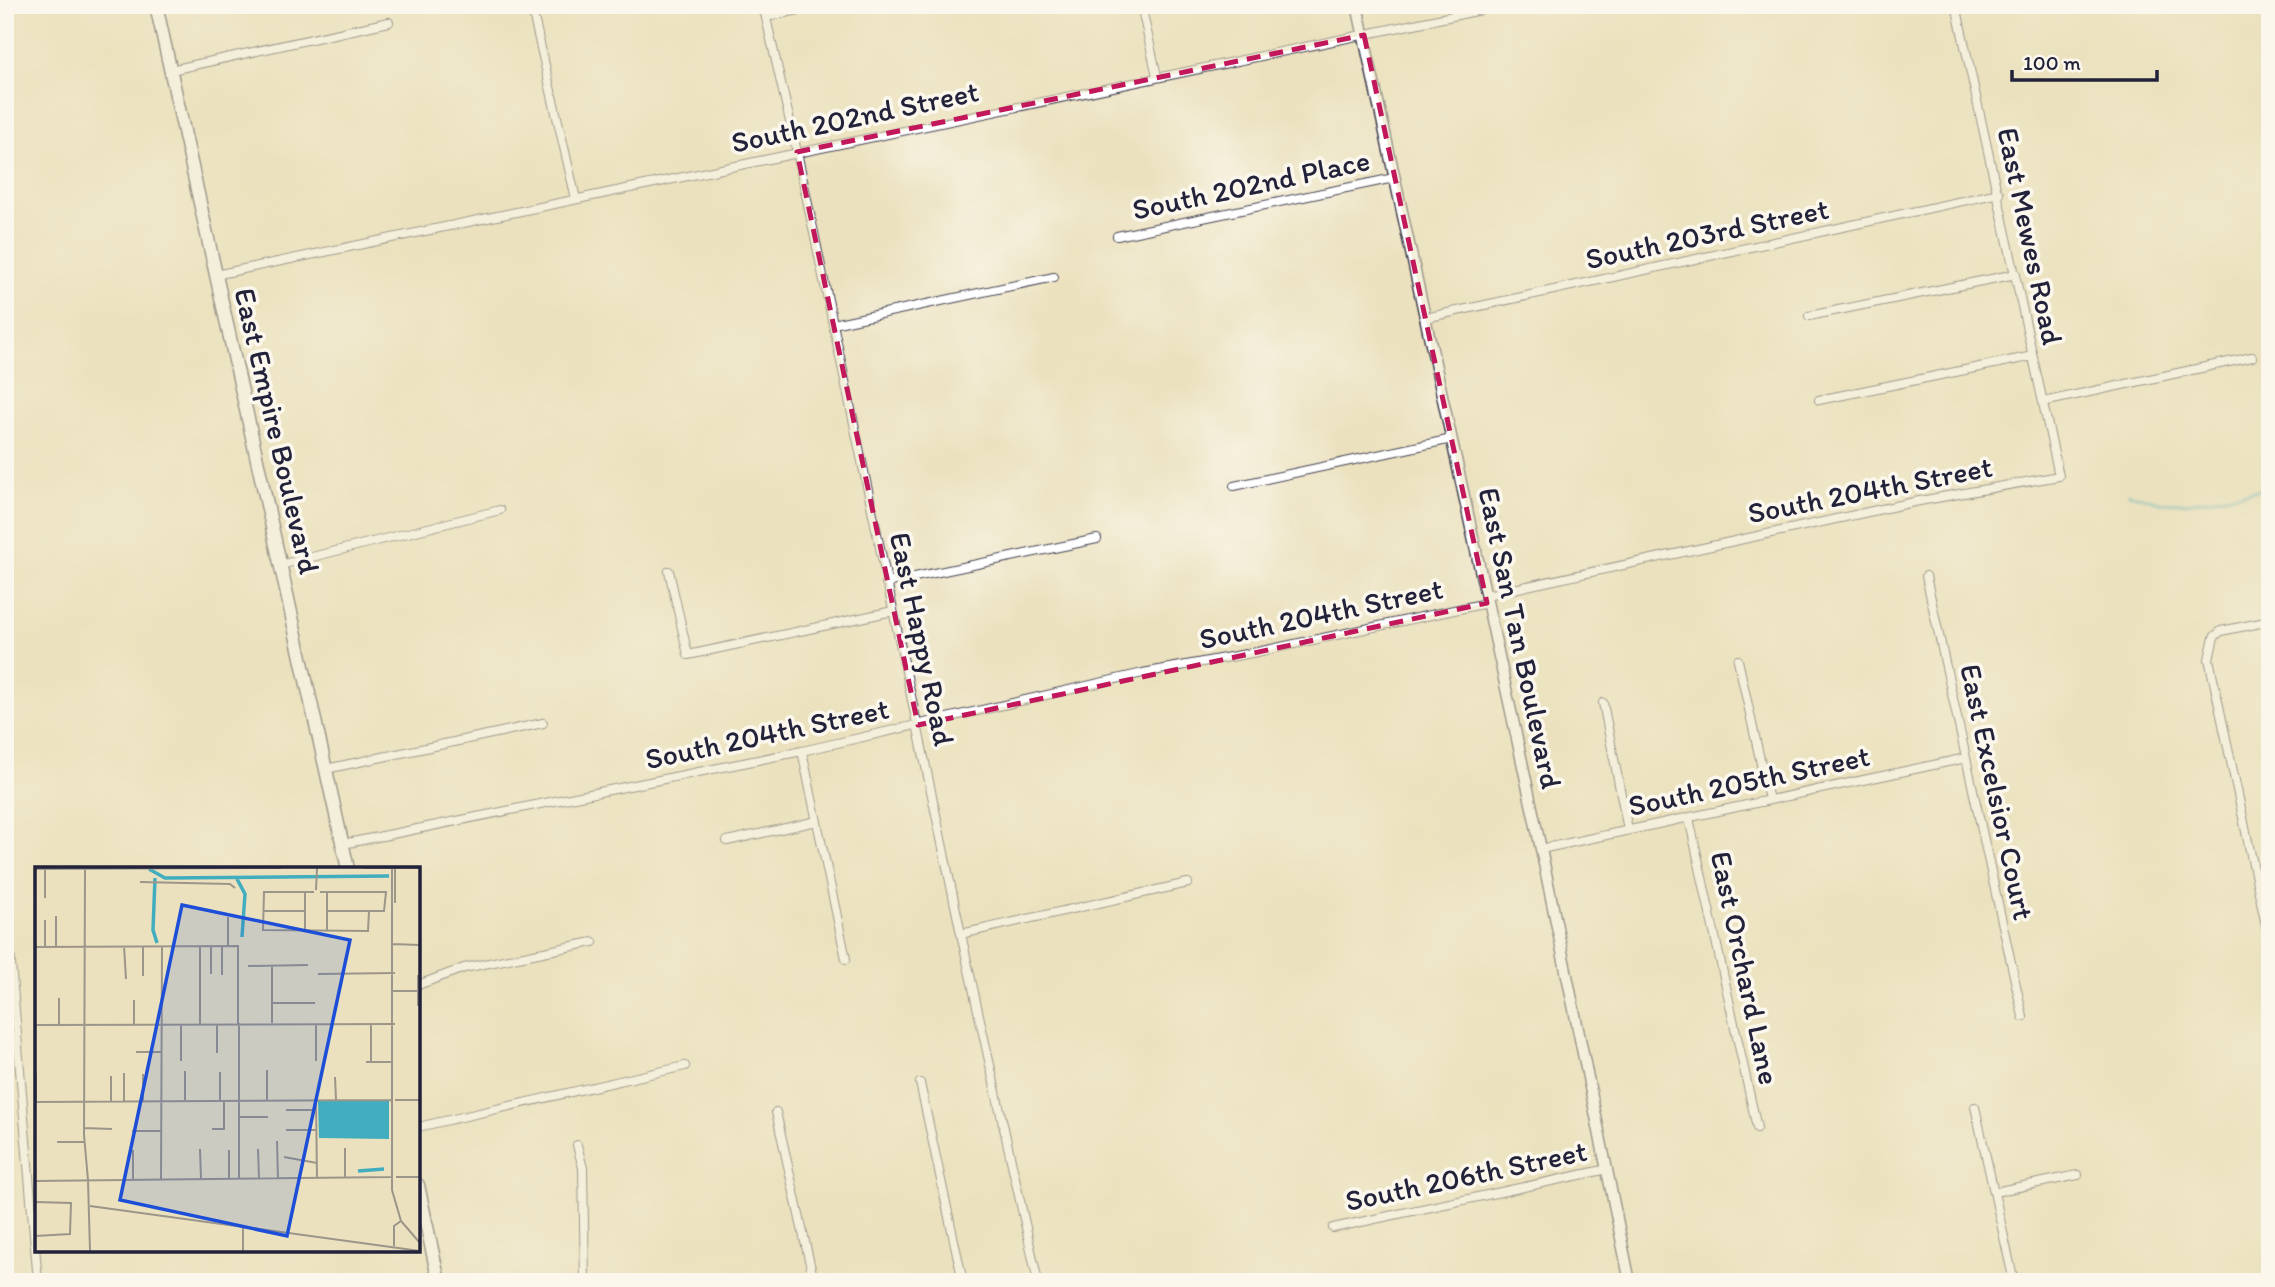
<svg xmlns="http://www.w3.org/2000/svg" width="2275" height="1287" viewBox="0 0 2275 1287" font-family="Itim,sans-serif">
<rect width="100%" height="100%" fill="#fbf7ec"/>
<filter id="ink" filterUnits="userSpaceOnUse"><feTurbulence type="fractalNoise" baseFrequency=".0143" numOctaves="2"/><feDisplacementMap in="SourceGraphic" scale="14" xChannelSelector="R" yChannelSelector="G"/><feConvolveMatrix kernelMatrix="1 2 1 2 8 2 1 2 1" color-interpolation-filters="sRGB"/></filter>
<filter id="wash" filterUnits="userSpaceOnUse"><feTurbulence type="fractalNoise" baseFrequency=".00686" numOctaves="4" result="noise"/><feDisplacementMap in="SourceGraphic" scale="28" xChannelSelector="R" yChannelSelector="G"/><feGaussianBlur stdDeviation="1.57" result="paint"/><feColorMatrix in="noise" values="0 0 0 0 0 0 0 0 0 0 0 0 0 0 0 0 0 1.4 0 .05"/><feComposite in="paint" operator="in"/></filter>
<g filter="url(#wash)">
<rect width="100%" height="100%" fill="#ebe1be"/>
<g fill="none" stroke-linecap="round" stroke-linejoin="round">
<path stroke="#41adbf" stroke-width="2.5" d="M2128,493L2160,502L2186,503L2270,488"/>
</g>
</g>
<g filter="url(#ink)">
<g fill="none" stroke-linecap="round" stroke-linejoin="round">
<defs>
<path id="minor" d="M531,5L576,199
M763,5L797,152L961,934L1038,1282
M1141,5L1157,76
M766,17L821,5
M171,70L389,22
M1117,236L1394,178
M215,275L1505,5
M1809,316L2016,274
M1425,318L1999,193
M833,324L1054,277
M1819,400L2033,356
M2043,402L2252,357
M1234,486L1452,439
M280,565L500,510
M669,571L688,655L893,611
M1926,576L2023,1017
M886,583L1097,539
M1486,595L1914,502L2059,476L1956,5
M2270,621L2221,631L2214,637L2209,659L2270,944
M1738,660L1769,800
M1603,703L1628,830
M802,751L846,959
M326,769L543,723
M1689,818L1757,1128
M727,841L817,821
M343,844L802,751L1143,673L1257,652L1487,603
M1541,849L1966,758
M5,893L38,1282
M961,934L1188,883
M418,985L464,968L593,942
M920,1083L963,1282
M1975,1107L2014,1282
M776,1112L814,1282
M418,1127L685,1066
M577,1145L583,1168L585,1282
M1994,1192L2078,1175
M1333,1228L1608,1169"/>
<path id="tertiary" d="M1357,5L1541,849L1630,1282"/>
<path id="secondary" d="M156,5L348,869
M418,1185L439,1282"/>
</defs>
<use href="#minor" stroke="#403f4f" stroke-width="10"/>
<use href="#tertiary" stroke="#403f4f" stroke-width="13"/>
<use href="#secondary" stroke="#403f4f" stroke-width="15"/>
<use href="#minor" stroke="#fff" stroke-width="8"/>
<use href="#tertiary" stroke="#fff" stroke-width="10"/>
<use href="#secondary" stroke="#fff" stroke-width="12"/>
</g>
</g>
<path d="M0 0H2275V1287H0ZM1364,35L1487,603L918,725L797,152Z" fill="#ebe1be" fill-opacity=".55" fill-rule="evenodd"/>
<path fill="none" stroke="#c2185b" stroke-width="5" stroke-dasharray="14 9" stroke-linejoin="round" d="M1364,35L1487,603L918,725L797,152Z"/>
<g text-anchor="middle" stroke-width="7" stroke-linejoin="round" paint-order="stroke">
<g font-size="30" fill="#22223b" stroke="#fbf7ec">
<text transform="translate(855 117) rotate(-12)" y="10">South 202nd Street</text>
<text transform="translate(1251 185) rotate(-12)" y="10">South 202nd Place</text>
<text transform="translate(1707 234) rotate(-12)" y="10">South 203rd Street</text>
<text transform="translate(2030 236) rotate(78)" y="10">East Mewes Road</text>
<text transform="translate(277 431) rotate(77)" y="10">East Empire Boulevard</text>
<text transform="translate(1870 490) rotate(-11)" y="10">South 204th Street</text>
<text transform="translate(1321 614) rotate(-12)" y="10">South 204th Street</text>
<text transform="translate(1520 638) rotate(78)" y="10">East San Tan Boulevard</text>
<text transform="translate(922 639) rotate(78)" y="10">East Happy Road</text>
<text transform="translate(767 734) rotate(-12)" y="10">South 204th Street</text>
<text transform="translate(1749 781) rotate(-12)" y="10">South 205th Street</text>
<text transform="translate(1997 792) rotate(78)" y="10">East Excelsior Court</text>
<text transform="translate(1745 968) rotate(78)" y="10">East Orchard Lane</text>
<text transform="translate(1466 1176) rotate(-12)" y="10">South 206th Street</text>
</g>
</g>
<g transform="translate(35 867)">
<rect width="385" height="385" fill="#ebe1be"/>
<path d="M283,234H354V272L284,271Z" fill="#41adbf"/>
<path fill="none" stroke="#41adbf" stroke-width="3.5" d="M114,2L130,11L354,9M120,11L118,63L122,76M202,12L210,27L207,70M323,304L349,302"/>
<path fill="none" stroke="#9b958a" stroke-width="2" d="M50,1L49,268L53,313M329,1H385M357,1V323L366,354L385,376M0,2L246,1M10,2V31M105,15L195,17L200,21M281,23L282,1M270,24V64M292,24V64M279,25H229L228,63L333,64L334,44M285,25H351L349,44H292M360,36V1M228,44H270M21,49V79M193,50V79M10,53V80M357,77L385,78M89,79L91,112M165,79V157M0,80L203,79V157M213,99L273,98M237,99V156M176,107V79M283,107L360,106M187,108V79M383,108V139M108,109V79M357,124H383M24,131V158M99,133V157M237,136H280M182,157V186M281,157V194M336,157V195M0,158L360,157M101,185H126M0,186V158M146,194V157M331,195H357M232,203V234M150,204V233M1,206V235M108,207V234M76,209V234M300,210L301,233M360,233H385M89,234V206M185,234V205M281,234L282,311M0,235L357,233M251,243H282M204,250H233M49,261L77,262M177,262H189V234M251,263H282M97,264H126M242,274L243,312M22,275H49M310,281V311M165,282L166,312M223,282L224,311M98,283V313M249,290L282,296M361,310H385M194,312V283M204,312V156M53,313L55,384M126,313L127,80M0,314L358,310M0,335L36,336L35,367L0,369M55,339L385,384M359,379V359L366,354M208,384V358"/>
<path fill="#1d4ed8" fill-opacity="0.15" stroke="#1d4ed8" stroke-width="3.5" d="M147,38L315,73L252,369L85,333Z"/>
<rect width="385" height="385" fill="none" stroke="#22223b" stroke-width="3.5"/>
</g>
<rect width="2275" height="1287" fill="none" stroke="#fbf7ec" stroke-width="28"/>
<path d="M2012 70v10h145v-10" fill="none" stroke="#22223b" stroke-width="3.5"/>
<text x="2023" y="70" font-size="21" fill="#22223b" stroke="#fbf7ec" stroke-width="5" paint-order="stroke">100 m</text>
</svg>
